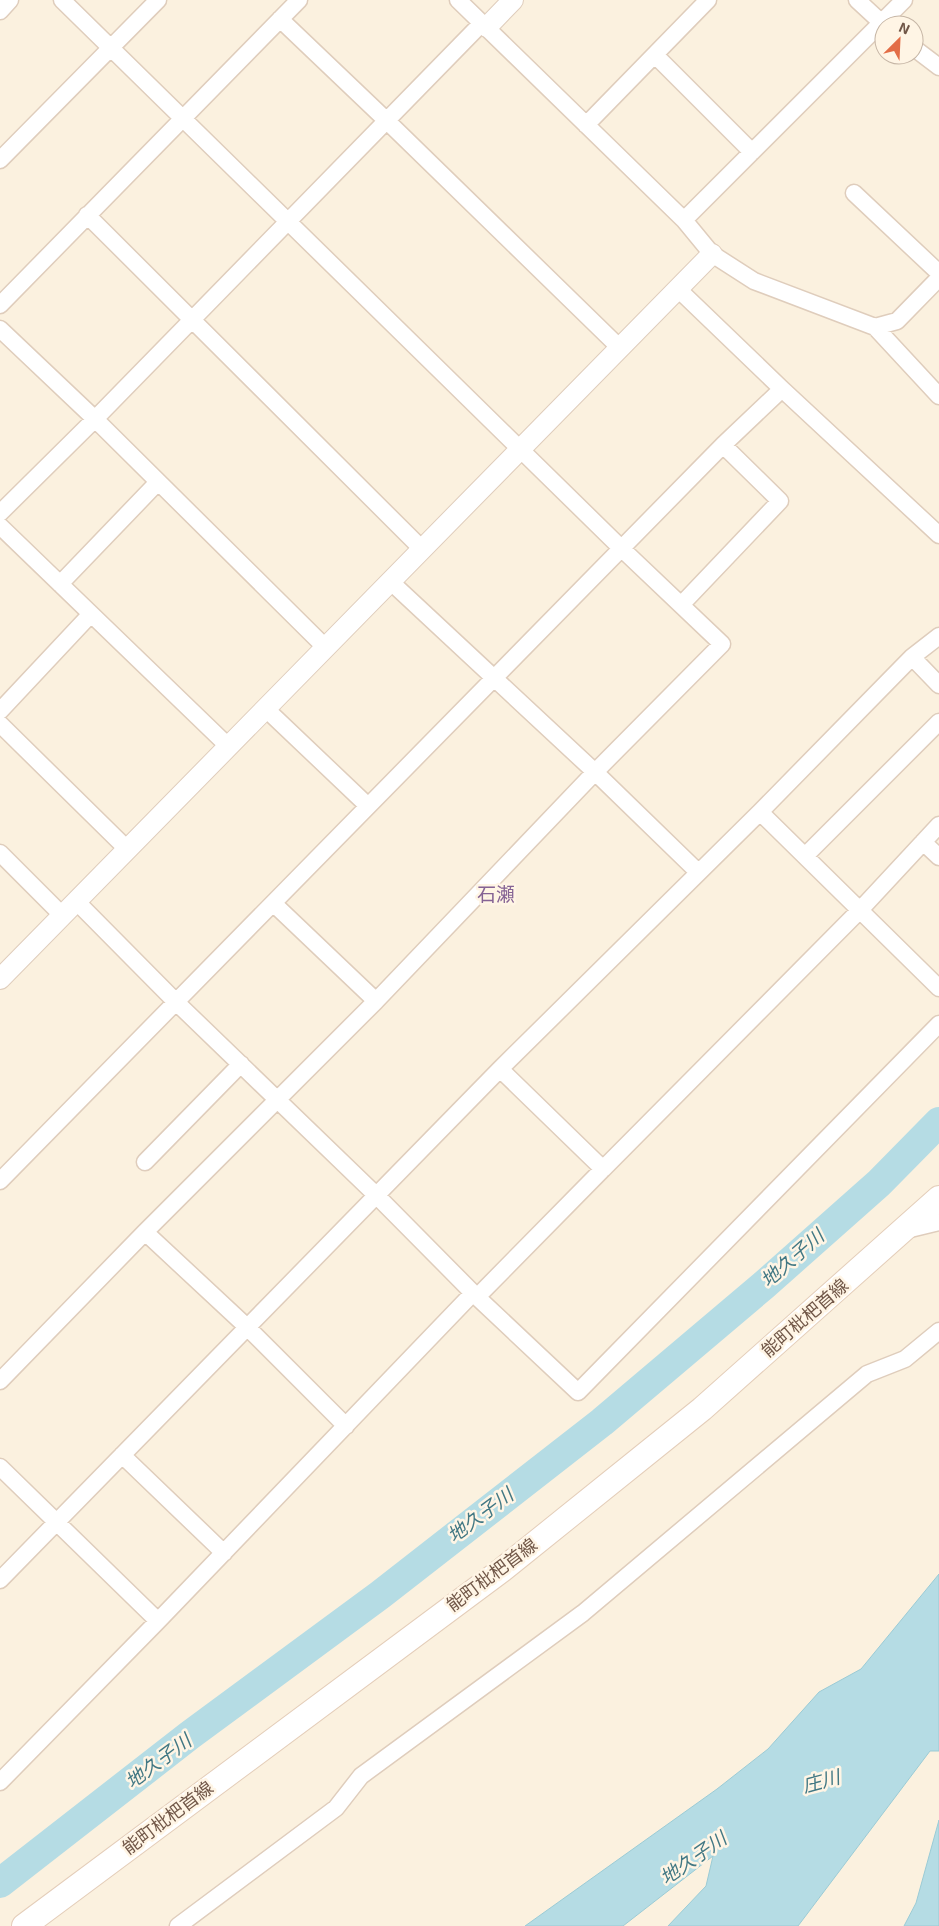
<svg xmlns="http://www.w3.org/2000/svg" width="939" height="1926" viewBox="0 0 939 1926" font-family="'Exo 2','Noto Sans JP',sans-serif">
<rect width="100%" height="100%" fill="#fbf1df"/>
<path fill="#b5dce4" stroke="#9bcbd5" d="M939,1574V1751H930L798,1926H668L706,1886L713,1856L623,1926H525L717,1789L768,1749L819,1692L861,1669Z
M939,1820V1926H904L916,1903Z"/>
<g fill="none" stroke-linecap="round" stroke-linejoin="round">
<path stroke="#b5dce4" stroke-width="30" d="M0,1883L190,1735L380,1595L602,1422L764,1285L879,1183L939,1122"/>
<defs>
<path id="minor" d="M62,0L621,548L722,644L595,772L376,1001
M458,0L684,220L712,254L754,281L875,327L897,321L939,278
M857,0L884,25
M0,11L10,0
M280,19L387,121L620,348
M914,48L939,67
M655,55L752,152
M586,125L708,0
M0,160L158,0
M854,193L939,273
M87,215L422,549
M684,220L904,0
M678,289L782,389L939,535
M0,305L299,0
M875,327L939,396
M0,329L95,419L326,648
M0,513L95,419L482,23
M0,526L229,747
M391,582L595,772L698,872
M60,584L158,482
M681,605L780,501L723,445
M912,657L939,685
M266,709L368,806
M0,711L90,615
M0,724L127,849
M760,812L939,988
M923,842L939,857
M0,853L62,915
M805,856L939,722
M76,901L175,1001L376,1195L477,1297L578,1392L939,1024
M145,1162L241,1064
M603,1169L860,910L939,825
M0,1181L723,445L782,389
M906,1230L939,1222
M145,1232L247,1327L346,1426
M477,1297L603,1169L500,1069
M0,1381L145,1232L376,1001L273,903
M122,1455L224,1553
M0,1467L158,1621
M0,1580L500,1069L760,812L912,657L939,636
M0,1782L158,1621L473,1293
M178,1926L336,1808L361,1776L583,1613L867,1374L905,1359L939,1331"/>
<path id="tertiary" d="M487,27L513,0
M0,979L712,254"/>
<path id="secondary" d="M24,1926L502,1570L702,1409L939,1198"/>
</defs>
<use href="#minor" stroke="#dfcdbc" stroke-width="19"/>
<use href="#tertiary" stroke="#dfcdbc" stroke-width="22"/>
<use href="#secondary" stroke="#e4ceba" stroke-width="26"/>
<use href="#minor" stroke="#fff" stroke-width="16"/>
<use href="#tertiary" stroke="#fff" stroke-width="20"/>
<use href="#secondary" stroke="#fff" stroke-width="24"/>
</g>
<g text-anchor="middle" stroke-width="5" stroke-linejoin="round" paint-order="stroke">
<g font-size="18" fill="#715748" stroke="#fff5e5">
<text transform="translate(805 1318) rotate(-41)" y="6">能町枇杷首線</text>
<text transform="translate(492 1575) rotate(-37)" y="6">能町枇杷首線</text>
<text transform="translate(168 1818) rotate(-37)" y="6">能町枇杷首線</text>
</g>
<g font-size="19" fill="#856394" stroke="#fff5e5">
<text x="496" y="901">石瀬</text>
</g>
<g font-size="19" font-style="italic" fill="#427884" stroke="#fff5e5">
<text transform="translate(792 1258) rotate(-41)" y="7">地久子川</text>
<text transform="translate(480 1515) rotate(-37)" y="7">地久子川</text>
<text transform="translate(158 1761) rotate(-37)" y="7">地久子川</text>
<text transform="translate(821 1781) rotate(-15)" y="7">庄川</text>
<text transform="translate(693 1858) rotate(-35)" y="7">地久子川</text>
</g>
</g>
<g transform="translate(899 40) rotate(24)"><circle r="24" fill="#fff5e5" stroke="#c6b6a6"/>
<path d="M0-4L9 19L0 12L-9 19Z" fill="#e36d46"/>
<text y="-8" font-size="14" font-weight="bold" text-anchor="middle" fill="#715748">N</text>
</g>
</svg>
